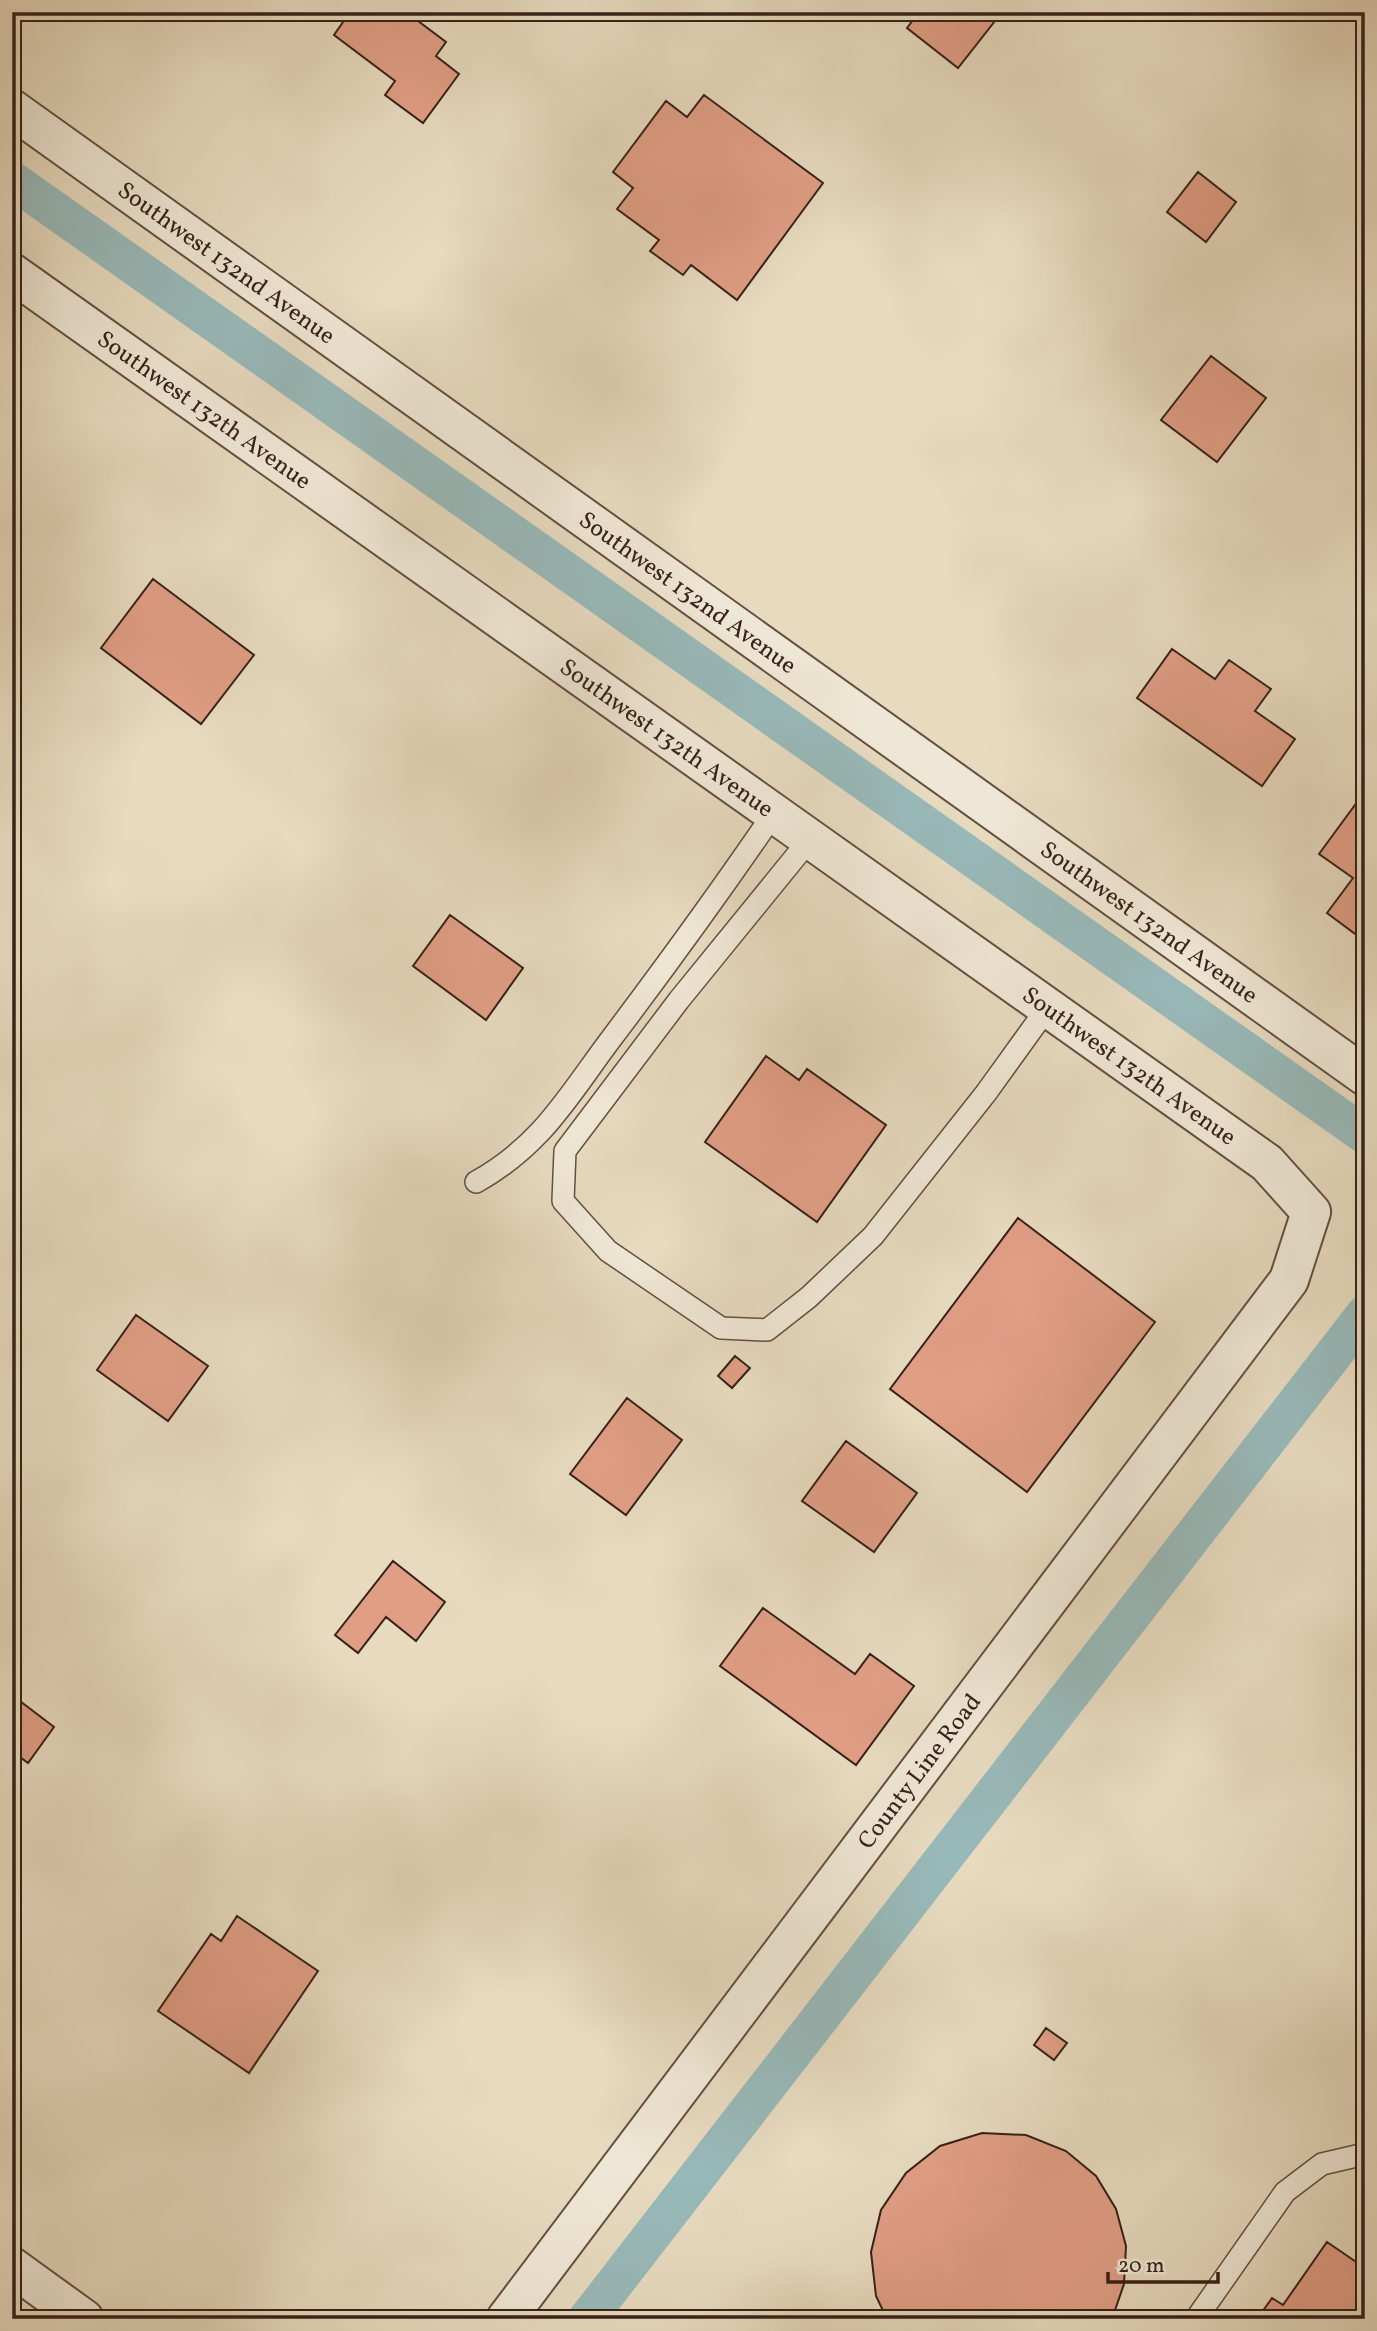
<svg xmlns="http://www.w3.org/2000/svg" width="1377" height="2331" viewBox="0 0 1377 2331" font-family="Vollkorn,serif">
<rect width="100%" height="100%" fill="#e7dabf"/>
<filter id="stains"><feTurbulence type="fractalNoise" baseFrequency=".00286" numOctaves="4"/><feColorMatrix values="0 0 0 0 .2 0 0 0 0 .09 0 0 0 0 .02 0 0 0 .5 -.17"/></filter>
<radialGradient id="worn" r=".72"><stop offset=".6" stop-color="#630" stop-opacity="0"/><stop offset="1" stop-color="#630" stop-opacity=".3"/></radialGradient>
<g fill="none" stroke-linecap="round" stroke-linejoin="round">
<path stroke="#98b9b9" stroke-width="38" d="M12,180L1365,1135
M587,2319L1365,1314"/>
</g>
<path fill="#e09e85" stroke="#372118" stroke-width="2" d="M350,12H406L446,42L436,56L459,74L423,123L385,95L395,81L334,35Z
M919,12H1002L958,68L907,28Z
M704,95L823,183L737,300L691,265L683,275L650,251L659,240L617,209L633,188L613,172L666,101L687,117Z
M1198,172L1236,202L1206,242L1167,212Z
M1211,356L1266,398L1217,462L1161,420Z
M153,579L254,655L201,724L101,648Z
M1172,649L1215,679L1229,660L1271,689L1255,711L1295,739L1262,786L1137,698Z
M1363,794L1365,927L1358,936L1327,913L1353,878L1319,854Z
M450,915L523,968L486,1020L413,966Z
M766,1056L799,1080L807,1069L886,1125L817,1222L705,1142Z
M1018,1218L1155,1322L1027,1492L890,1389Z
M136,1315L208,1366L168,1421L97,1370Z
M735,1356L750,1368L732,1388L718,1376Z
M627,1398L682,1440L626,1515L570,1474Z
M846,1441L917,1493L874,1552L802,1501Z
M393,1561L445,1602L416,1641L386,1617L358,1653L335,1635Z
M763,1608L855,1674L870,1654L914,1686L856,1765L720,1666Z
M12,1695L54,1727L28,1763L12,1751Z
M237,1916L318,1971L249,2073L158,2011L211,1934L221,1941Z
M1046,2028L1067,2043L1054,2060L1034,2045Z
M982,2133L1026,2135L1066,2151L1096,2176L1116,2209L1126,2246L1124,2284L1112,2319H887L876,2296L871,2252L881,2210L906,2173L940,2146Z
M1327,2242L1365,2268V2319H1257L1272,2298L1283,2305Z"/>
<g fill="none" stroke-linecap="round" stroke-linejoin="round">
<defs>
<path id="lane" d="M810,839L679,1000L565,1151L563,1201L608,1251L721,1328L767,1330L809,1297L873,1236L986,1093L1048,1007
M476,1182C544,1144 569,1094 614,1035C669,962 722,889 774,813
M1196,2319L1285,2192L1322,2164L1365,2154"/>
<g id="street">
<path id="s1" d="M12,109L1365,1076"/>
<path id="s2" d="M12,273L1267,1163L1311,1212L1289,1280L506,2319"/>
<path d="M12,2267L84,2319"/>
</g>
</defs>
<use href="#lane" stroke="#634f42" stroke-width="24"/>
<use href="#street" stroke="#634f42" stroke-width="42"/>
<use href="#lane" stroke="#efe7d5" stroke-width="21"/>
<use href="#street" stroke="#efe7d5" stroke-width="38"/>
</g>
<g text-anchor="middle" stroke-width="5" stroke-linejoin="round" paint-order="stroke">
<g font-size="24" fill="#372118" stroke="#efe7d5">
<text dy="8" stroke="none"><textPath href="#s1" startOffset="264">Southwest 132nd Avenue</textPath></text>
<text dy="8" stroke="none"><textPath href="#s2" startOffset="236">Southwest 132th Avenue</textPath></text>
<text dy="8" stroke="none"><textPath href="#s1" startOffset="831">Southwest 132nd Avenue</textPath></text>
<text dy="8" stroke="none"><textPath href="#s2" startOffset="803">Southwest 132th Avenue</textPath></text>
<text dy="8" stroke="none"><textPath href="#s1" startOffset="1398">Southwest 132nd Avenue</textPath></text>
<text dy="8" stroke="none"><textPath href="#s2" startOffset="1370">Southwest 132th Avenue</textPath></text>
<text transform="translate(919 1771) rotate(-53)" y="8">County Line Road</text>
</g>
</g>
<rect width="1377" height="2331" fill="none" stroke="#e7dabf" stroke-width="42"/>
<rect x="14" y="14" width="1349" height="2303" fill="none" stroke="#372118" stroke-width="3.5"/>
<rect x="21" y="21" width="1335" height="2289" fill="none" stroke="#372118" stroke-width="2"/>
<path d="M1108 2272v10h110v-10" fill="none" stroke="#372118" stroke-width="3.5"/>
<text x="1118" y="2272" font-size="21" fill="#372118" stroke="#efe7d5" stroke-width="5" paint-order="stroke">20 m</text>
<rect width="100%" height="100%" filter="url(#stains)"/>
<rect width="100%" height="100%" fill="url(#worn)"/>
</svg>
